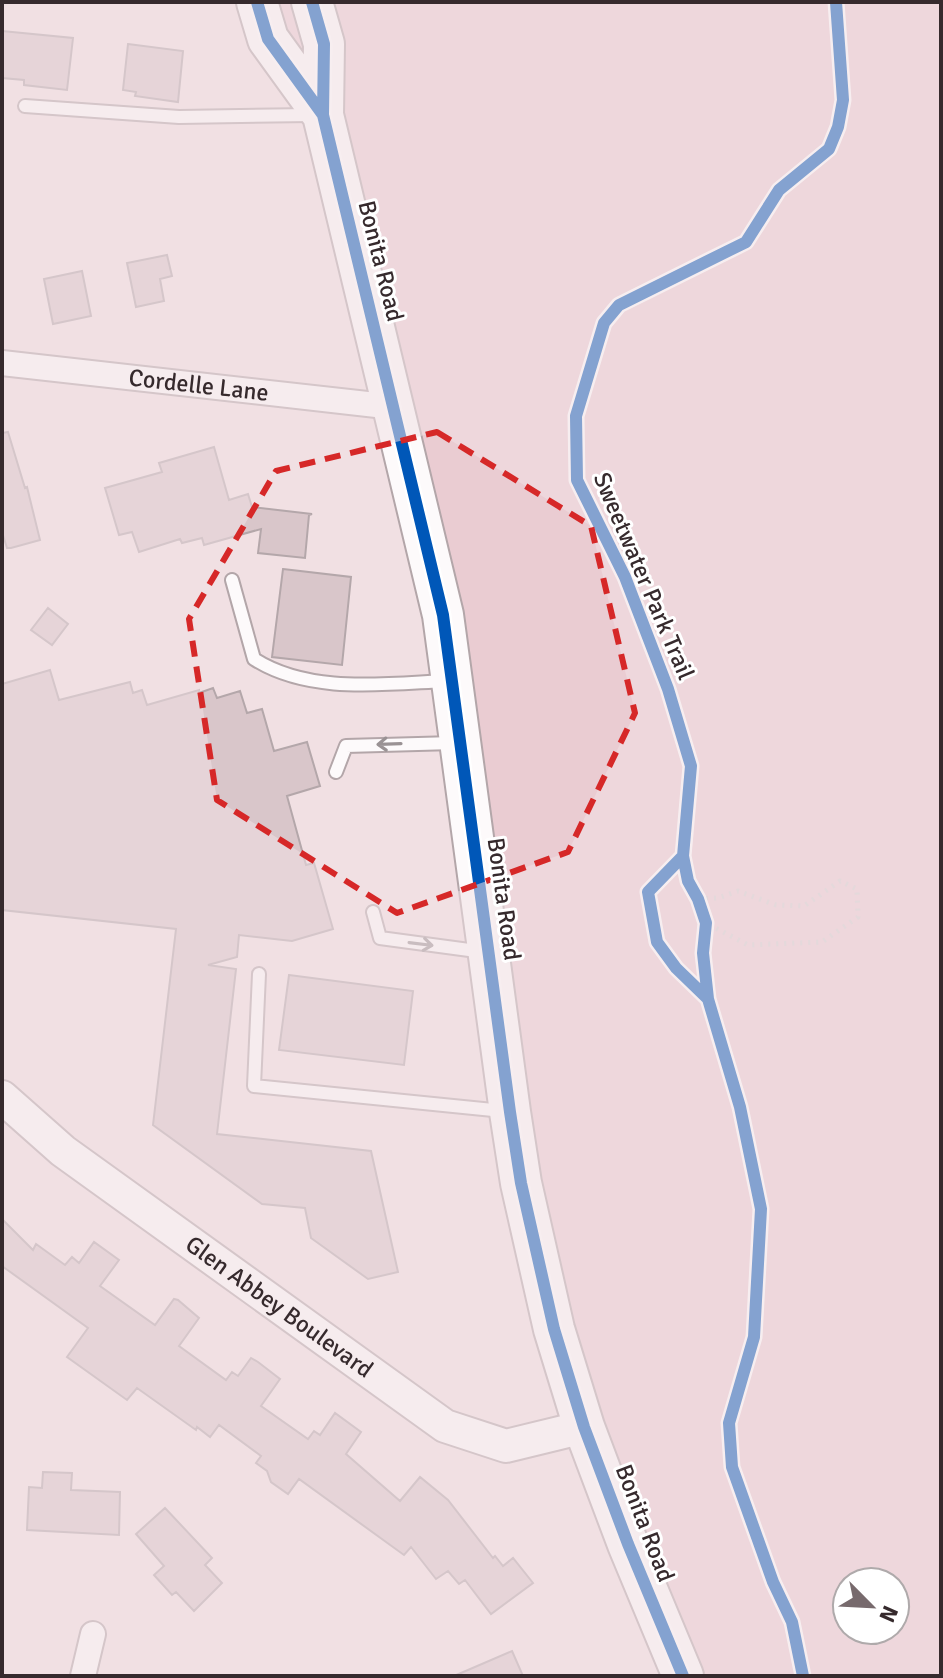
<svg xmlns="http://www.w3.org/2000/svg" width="943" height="1678" viewBox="0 0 943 1678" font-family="Signika,sans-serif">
<rect width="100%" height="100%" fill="#f1e0e3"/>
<path fill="#eaccd2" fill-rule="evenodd" d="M276,2H941V1676H684L584,1428L461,742ZM847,1582H895V1630H847Z"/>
<path fill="#d9c6ca" stroke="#b4a7aa" stroke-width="2" d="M2,31L73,38L67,90L24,85V80L2,78Z
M128,44L183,51L178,102L135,96L136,92L123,90Z
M167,255L172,276L160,279L164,301L136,307L127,263Z
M82,271L91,316L53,324L44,279Z
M8,432L25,488L27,487L40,540L11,548H7L2,532V433Z
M214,447L229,500L248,494L252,507L312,514L309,515L305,558L258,553L261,529L204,545L202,538L182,543L180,539L139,552L132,532L119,535L105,488L162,472L159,463Z
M283,569L351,577L342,665L272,657Z
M48,608L68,624L52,645L31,630Z
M50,670L59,700L130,682L133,693L142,690L147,705L199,690V693L213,688L217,698L240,691L247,713L262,709L274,751L307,742L320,786L287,796L306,865L314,863L333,929L292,941L239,935L237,957L208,965L236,969L217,1134L371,1151L398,1272L368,1279L311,1238L305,1208L262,1204L153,1125L176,929L2,910V684Z
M289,975L413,991L404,1065L279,1050Z
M2,1219L33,1250L36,1244L65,1265L72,1257L79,1263L94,1242L119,1260L100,1286L155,1325L174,1299L178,1300L199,1318L179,1346L226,1380L232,1372L238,1376L251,1358L258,1362L280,1379L261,1406L308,1439L314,1431L320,1435L335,1413L361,1432L346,1454L400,1501L420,1477L448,1500L493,1558L495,1556L503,1566L513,1558L533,1583L491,1614L465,1580L459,1584L448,1571L436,1579L411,1547L404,1555L299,1479L288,1494L271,1482L267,1471L256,1463L261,1456L219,1425L210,1437L197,1427L196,1430L137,1388L127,1400L67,1357L88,1328L2,1266Z
M43,1472L72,1473L71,1490L120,1492L119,1535L27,1530L29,1487L42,1488Z
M165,1508L212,1558L205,1565L222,1583L194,1611L176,1592L172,1595L154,1575L164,1566L136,1534Z
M512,1651L523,1676H454Z"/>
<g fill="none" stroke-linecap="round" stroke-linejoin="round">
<defs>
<path id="service" d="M25,106L179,117L312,115
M232,580L254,659C309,694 382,684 445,681
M336,772L346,746L454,743
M373,912L380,938L484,952
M259,974L254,1086L503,1111"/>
<g id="minor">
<path id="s1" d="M2,363L394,407"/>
<path d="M83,1676L93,1634"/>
</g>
<g id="tertiary">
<path id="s2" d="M2,1097L63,1151L445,1426L506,1446L584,1427"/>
</g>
<path id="primary" d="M257,2L268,39L323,115
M312,2L324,44L323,115L443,615L510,1112L521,1183L554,1329L584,1427L628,1544L683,1676"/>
</defs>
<use href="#service" stroke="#b3a6a9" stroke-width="16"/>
<use href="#minor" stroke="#b3a6a9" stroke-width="28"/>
<use href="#tertiary" stroke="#b3a6a9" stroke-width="36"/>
<use href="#primary" stroke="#b3a6a9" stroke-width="44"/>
<path stroke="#d5d0d1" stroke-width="5" stroke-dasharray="2 6" stroke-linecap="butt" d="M682,857L648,892L657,942L676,968L707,997
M698,899L718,898L738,891L776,905L804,906L840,881L857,889L858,917L822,942L748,945L706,923
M803,1676L792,1622L773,1582L732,1467L729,1423L754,1337L761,1209L740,1107L708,999L703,953L706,923L698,899L688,881L683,856L691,766L668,689L625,577L577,480L576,416L604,323L619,305L746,242L779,190L829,149L838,127L843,100L836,2"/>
<use href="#service" stroke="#fdfafb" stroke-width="12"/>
<use href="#minor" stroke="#fdfafb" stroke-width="24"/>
<use href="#tertiary" stroke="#fdfafb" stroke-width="32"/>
<use href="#primary" stroke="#fdfafb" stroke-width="40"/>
<defs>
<path id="cycleway" d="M257,2L268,39L323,115
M312,2L324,44L323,115L443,615L510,1112L521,1183L554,1329L584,1427L628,1544L683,1676
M683,856L648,892L657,942L676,968L708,999
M803,1676L792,1622L773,1582L732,1467L729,1423L754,1337L761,1209L740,1107L708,999L703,953L706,923L698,899L688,881L683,856L691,766L668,689L625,577L577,480L576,416L604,323L619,305L746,242L779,190L829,149L838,127L843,100L836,2"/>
</defs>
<use href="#cycleway" stroke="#fff" stroke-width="17"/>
<use href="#cycleway" stroke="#0057b8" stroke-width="12"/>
</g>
<defs><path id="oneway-shaft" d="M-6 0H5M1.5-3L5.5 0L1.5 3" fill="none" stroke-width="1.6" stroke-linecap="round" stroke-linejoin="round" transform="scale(2)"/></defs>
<g stroke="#9a9294">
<use href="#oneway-shaft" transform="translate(389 744) rotate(178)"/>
<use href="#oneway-shaft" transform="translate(421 944) rotate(7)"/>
</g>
<path d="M0 0H943V1678H0ZM437,432L591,526L635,713L568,852L397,913L217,800L189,619L276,471Z" fill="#f1e0e3" fill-opacity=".55" fill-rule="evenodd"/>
<path fill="none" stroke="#d62828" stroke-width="6" stroke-dasharray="16 10" stroke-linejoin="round" d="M437,432L591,526L635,713L568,852L397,913L217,800L189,619L276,471Z"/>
<g text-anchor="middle" stroke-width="6" stroke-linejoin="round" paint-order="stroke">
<g font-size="24" fill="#362a2d" stroke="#fff">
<text transform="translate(381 261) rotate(76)" y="8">Bonita Road</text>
<text dy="8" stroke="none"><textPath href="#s1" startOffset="198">Cordelle Lane</textPath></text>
<text transform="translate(644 576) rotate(67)" y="8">Sweetwater Park Trail</text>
<text transform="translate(504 899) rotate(82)" y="8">Bonita Road</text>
<text dy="8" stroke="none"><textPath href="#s2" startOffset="348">Glen Abbey Boulevard</textPath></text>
<text transform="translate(645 1523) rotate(69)" y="8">Bonita Road</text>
</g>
</g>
<rect width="943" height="1678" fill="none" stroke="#362a2d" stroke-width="8"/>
<g transform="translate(871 1606) rotate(114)"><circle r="38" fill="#ffffff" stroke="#afaaab" stroke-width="2"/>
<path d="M0-6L14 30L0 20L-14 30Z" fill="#776a6d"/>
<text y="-12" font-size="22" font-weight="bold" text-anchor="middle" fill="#362a2d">N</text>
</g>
</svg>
